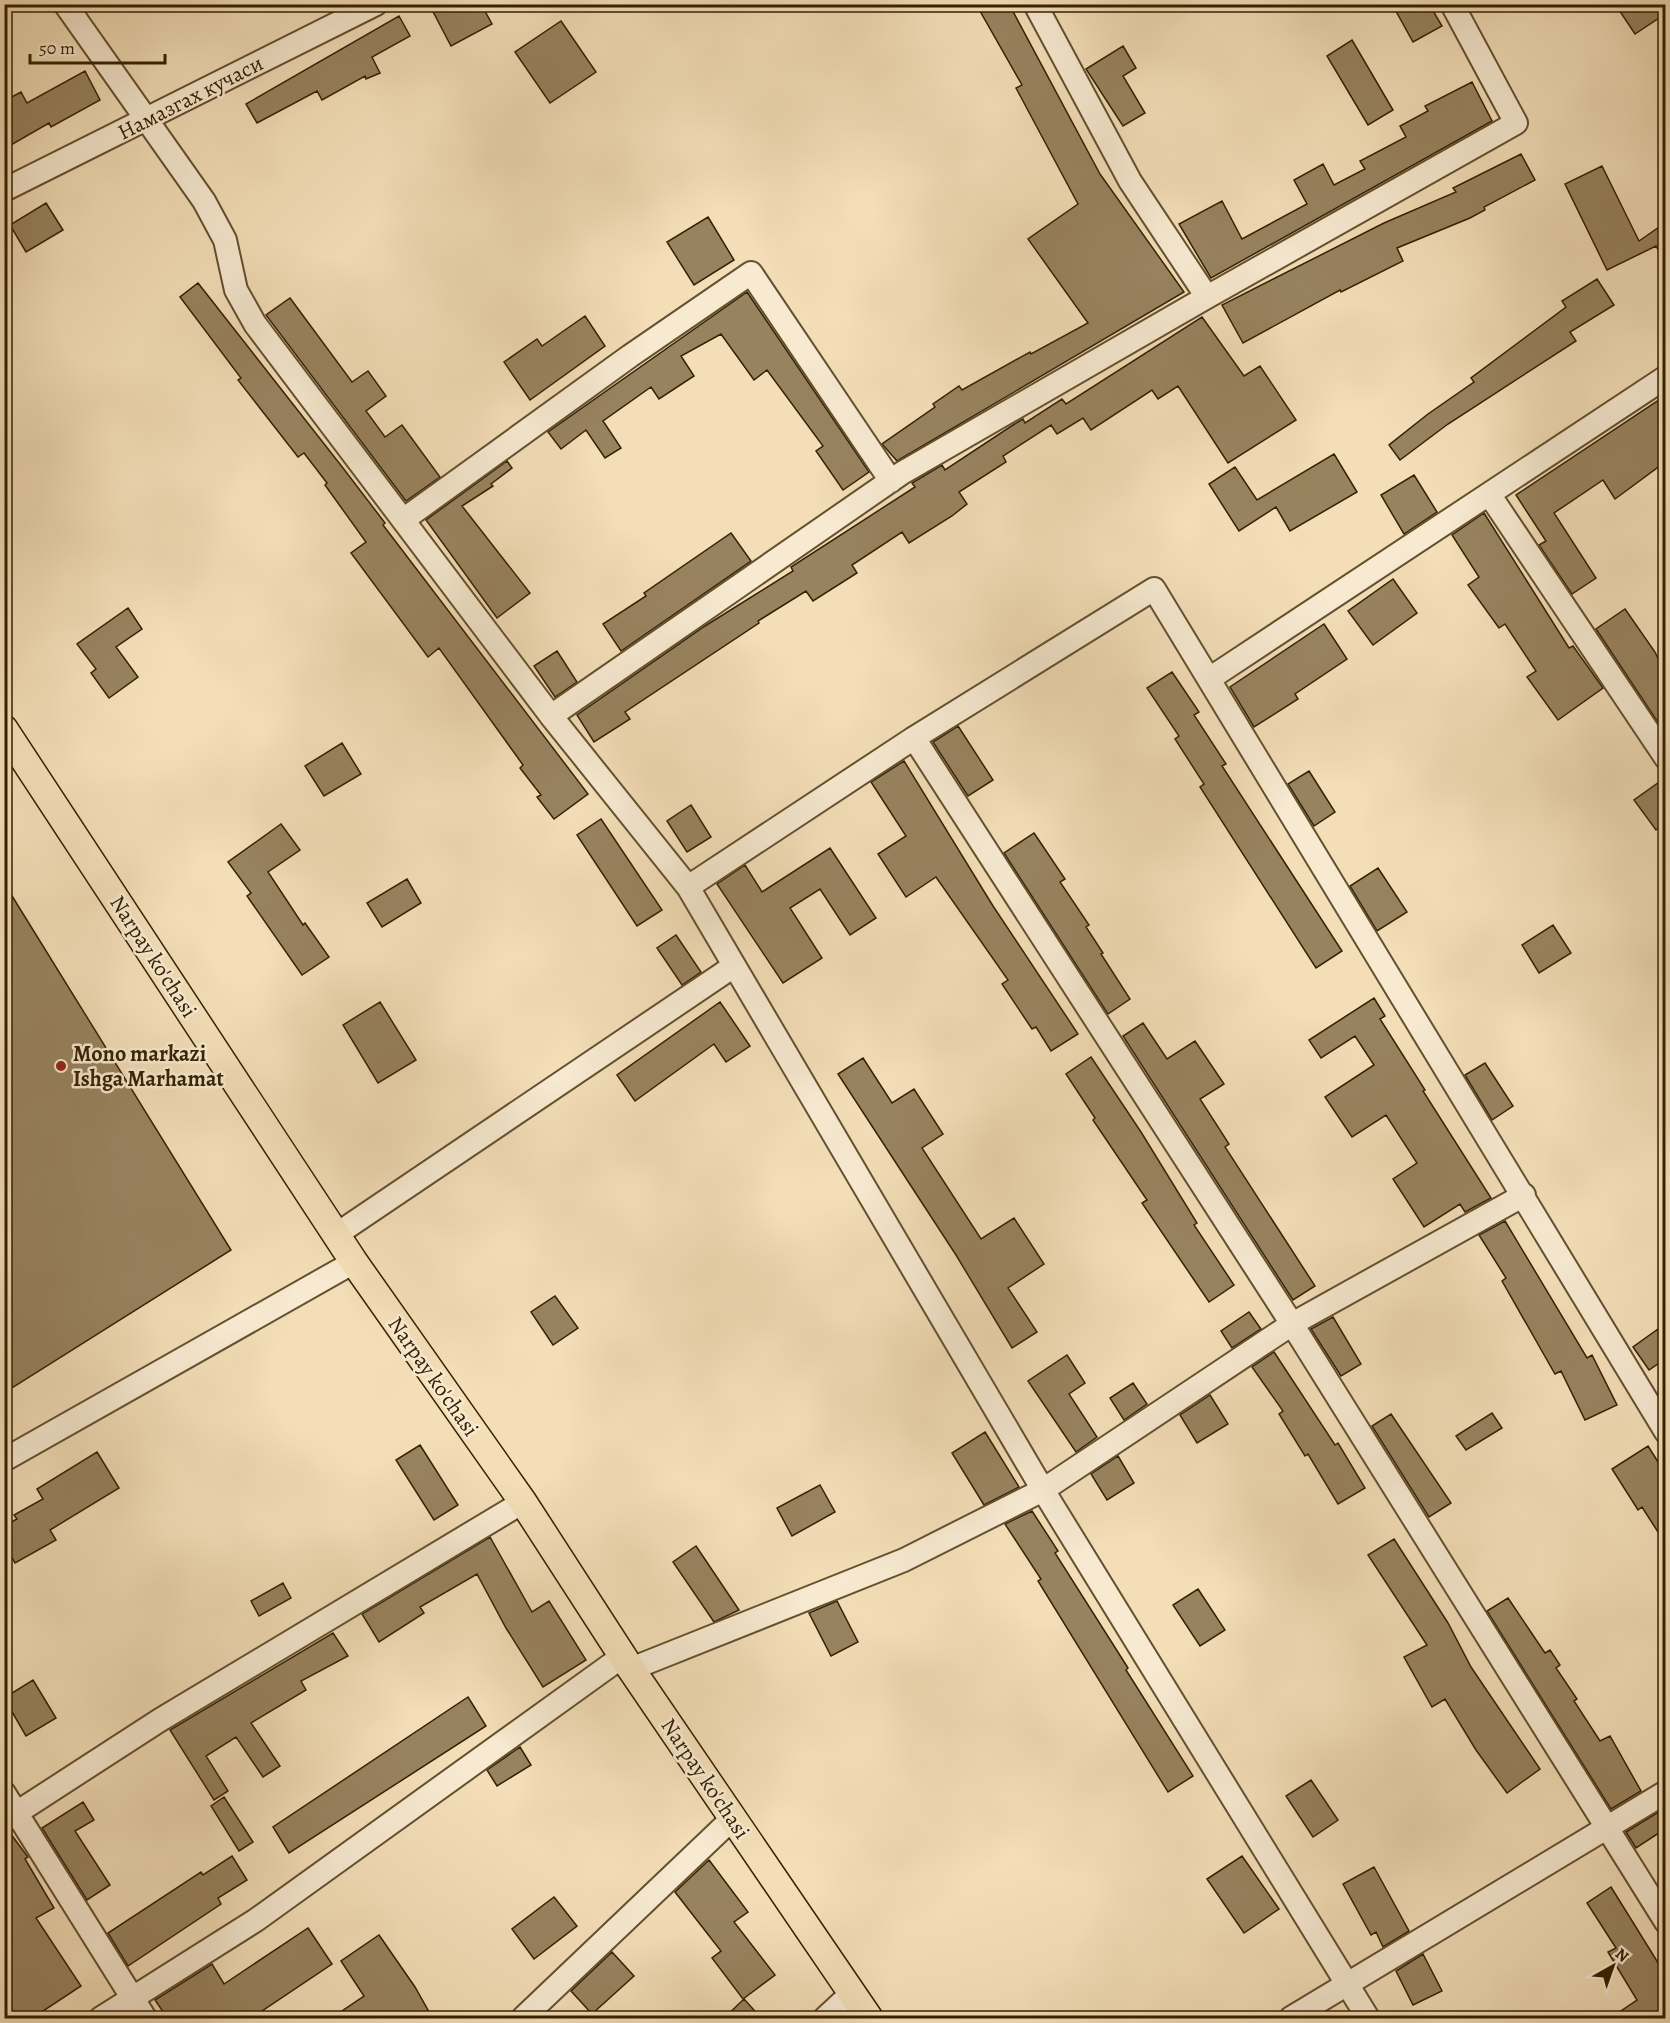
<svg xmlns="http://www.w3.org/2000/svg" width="1670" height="2023" viewBox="0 0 1670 2023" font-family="Alegreya,serif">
<rect width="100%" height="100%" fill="#f3deb8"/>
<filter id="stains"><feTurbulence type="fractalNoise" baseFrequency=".00333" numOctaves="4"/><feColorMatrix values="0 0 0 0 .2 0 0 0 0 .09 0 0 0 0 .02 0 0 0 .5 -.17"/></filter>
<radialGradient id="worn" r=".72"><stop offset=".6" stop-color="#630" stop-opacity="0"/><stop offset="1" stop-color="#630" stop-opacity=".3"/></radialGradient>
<path fill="#988360" stroke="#352000" stroke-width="1.5" d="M429,4H481L492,24L451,46Z
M976,4H1009L1100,174L1184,292L897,461L882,444L935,407L933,404L959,386L962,390L1030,352L1031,354L1088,323L1028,239L1078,204L1016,88L1022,85Z
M1392,4H1429L1442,26L1413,42Z
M1615,4H1665V14L1635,34Z
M399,16L410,36L372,57L380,73L366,79L365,76L322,100L317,91L257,123L246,104Z
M561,21L596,72L550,103L515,52Z
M1352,40L1393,110L1368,125L1327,56Z
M1123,46L1136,68L1123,76L1145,113L1123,126L1086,69Z
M85,71L100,100L51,127L49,123L4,149V101L21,92L27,103Z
M1472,82L1492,121L1211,278L1179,224L1222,201L1242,239L1307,204L1294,180L1323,164L1334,185L1365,169L1360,161L1406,137L1400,126L1428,111L1425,106Z
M1521,154L1535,180L1484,207L1485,210L1470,218L1397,248L1403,261L1341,292L1340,290L1243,343L1222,305L1384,223L1456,192L1453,188Z
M1602,166L1639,241L1665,223V261L1656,246L1607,270L1565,184Z
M46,203L63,230L26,252L10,225Z
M708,217L734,260L694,285L667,242Z
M1597,279L1614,305L1570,332L1576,341L1448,424L1400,460L1389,445L1428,414L1474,382L1471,378L1566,307L1562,301Z
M198,283L343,468L385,523L383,525L588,794L554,819L537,797L541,795L520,768L523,765L439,648L428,657L351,553L366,542L325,485L327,483L304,453L298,457L238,380L241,378L180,297Z
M747,292L869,472L843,490L816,451L823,446L767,370L754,380L721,334L681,356L694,376L659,399L651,387L603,421L621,448L605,458L586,430L561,449L548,432Z
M290,298L352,382L368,371L386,396L366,411L385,437L402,425L440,477L406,501L266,315Z
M585,316L605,346L530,400L504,362L537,339L542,346Z
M1202,317L1244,376L1260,366L1296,420L1228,463L1178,386L1158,399L1152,390L1091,430L1083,418L1057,434L1051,425L1003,456L1006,462L959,492L967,504L952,516L909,543L902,532L852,565L857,573L813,601L806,591L758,621L759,623L625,712L630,719L594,742L577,715L705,626L793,571L791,567L915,487L912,483L942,465L945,470L1013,425L1023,419L1025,423L1062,399L1066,404Z
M1665,396V462L1615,499L1603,480L1554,513L1596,578L1572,594L1539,545L1546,541L1516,495Z
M1334,454L1357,492L1290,531L1276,507L1239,531L1209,484L1235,467L1257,500Z
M507,461L512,468L491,484L493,486L462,506L530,593L497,618L426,520Z
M1414,475L1437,512L1404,534L1381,495Z
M1484,513L1569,648L1573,646L1603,688L1558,720L1527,677L1536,671L1505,624L1499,628L1468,585L1479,577L1452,535Z
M731,533L751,561L621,651L603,624L646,596L644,593Z
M1393,579L1417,613L1373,645L1348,611Z
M128,608L142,629L116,647L138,677L109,698L91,673L96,669L77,644Z
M1625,609L1655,652L1665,674V733L1596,629Z
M1324,624L1347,659L1295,694L1298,699L1254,727L1230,687Z
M557,651L577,682L555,697L534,666Z
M1172,672L1199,712L1194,715L1226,764L1222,766L1342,951L1316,968L1200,787L1204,784L1175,739L1179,736L1147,688Z
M958,726L993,780L968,796L933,742Z
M342,743L361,774L324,796L305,766Z
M904,761L993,906L1078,1034L1051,1051L1036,1027L1032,1029L1002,984L1008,980L936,877L906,897L878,854L906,836L871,782Z
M1309,771L1335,812L1314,826L1288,784Z
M1665,778V823L1656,830L1634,800Z
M691,805L711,837L687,852L667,821Z
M601,819L662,910L637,926L577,835Z
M281,824L300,850L268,872L303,925L305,923L329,957L302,975L247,896L251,893L228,862Z
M1034,833L1065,879L1060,882L1089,925L1086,927L1103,953L1101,954L1130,999L1108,1014L1004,853Z
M830,848L876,918L850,935L820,889L790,908L822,958L783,983L717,884L745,865L762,892Z
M1378,868L1407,912L1377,931L1350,886Z
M407,879L421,903L382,927L367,903Z
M4,883L231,1250L4,1393Z
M1553,925L1571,953L1539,973L1522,945Z
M676,935L701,972L682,985L657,948Z
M1374,998L1385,1016L1380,1019L1425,1090L1423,1091L1491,1198L1465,1212L1460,1204L1424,1227L1393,1179L1417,1163L1386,1115L1352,1137L1325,1097L1374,1065L1355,1036L1321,1058L1309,1040Z
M380,1002L416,1060L378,1083L343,1025Z
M720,1002L750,1046L726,1062L714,1044L635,1101L617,1075Z
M1143,1023L1167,1059L1195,1041L1224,1084L1200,1099L1229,1144L1225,1147L1315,1286L1293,1300L1123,1036Z
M1091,1057L1141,1132L1197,1223L1194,1225L1234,1285L1209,1302L1142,1203L1147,1200L1093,1120L1095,1118L1066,1074Z
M863,1058L892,1103L914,1089L943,1134L922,1148L981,1239L1014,1218L1044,1264L1008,1288L1037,1332L1012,1348L956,1255L838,1074Z
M1485,1063L1513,1106L1492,1120L1465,1075Z
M1505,1221L1587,1358L1592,1355L1617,1405L1585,1420L1561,1371L1555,1374L1502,1281L1506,1278L1479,1235Z
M555,1296L578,1328L553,1345L531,1312Z
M1249,1312L1261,1329L1232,1348L1221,1331Z
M1333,1317L1361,1364L1341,1376L1311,1329Z
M1658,1329L1665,1340V1359L1649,1370L1633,1347Z
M1274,1352L1335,1445L1338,1443L1365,1488L1338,1504L1308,1454L1305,1456L1279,1414L1283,1411L1252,1367Z
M1067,1355L1085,1383L1069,1394L1097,1437L1076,1452L1028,1381Z
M1133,1383L1147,1404L1124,1420L1110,1398Z
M1210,1395L1228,1424L1197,1443L1180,1415Z
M1492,1413L1502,1428L1466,1450L1456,1436Z
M1391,1414L1451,1503L1429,1517L1372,1426Z
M985,1432L1019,1487L984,1505L952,1453Z
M420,1445L458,1505L434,1520L396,1460Z
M1648,1446L1665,1473V1543L1642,1507L1638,1510L1612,1469Z
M97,1452L119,1488L50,1530L56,1540L15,1563L4,1544V1526L17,1519L14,1515L43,1499L37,1489Z
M1118,1456L1134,1483L1107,1500L1091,1474Z
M820,1485L835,1512L792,1536L777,1508Z
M1032,1511L1058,1551L1055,1553L1128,1668L1126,1670L1193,1776L1168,1792L1038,1581L1041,1579L1005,1524Z
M490,1537L532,1612L549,1601L586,1660L543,1687L506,1628L477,1574L420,1607L424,1613L379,1642L362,1614Z
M1394,1539L1448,1623L1471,1667L1540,1769L1507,1793L1476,1750L1445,1699L1432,1707L1404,1657L1427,1645L1368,1555Z
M696,1546L739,1610L714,1622L673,1562Z
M283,1583L291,1598L259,1616L251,1601Z
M1198,1589L1225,1630L1200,1646L1173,1605Z
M1508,1598L1545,1653L1550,1650L1560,1665L1556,1668L1577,1699L1574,1701L1600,1741L1610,1736L1641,1791L1611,1809L1487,1611Z
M837,1601L858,1642L831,1656L809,1613Z
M333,1633L348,1656L301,1681L306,1690L251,1723L280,1766L263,1777L236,1737L206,1756L228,1791L214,1800L170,1730Z
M33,1680L56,1718L26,1736L4,1698Z
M468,1697L486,1726L289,1853L273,1827Z
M520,1747L531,1765L497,1786L487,1770Z
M1311,1780L1338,1820L1313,1837L1286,1796Z
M224,1797L253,1842L239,1851L211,1806Z
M83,1802L94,1820L75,1831L110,1885L87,1900L42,1828Z
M1665,1808V1829L1636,1848L1626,1832Z
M10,1833L28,1857L25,1859L54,1908L36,1918L81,1986L31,2019H4V1944L12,1939L4,1926V1834Z
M232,1856L247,1880L218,1898L221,1904L128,1966L108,1933L201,1872L203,1875Z
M1242,1856L1279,1909L1244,1933L1207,1879Z
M709,1860L748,1912L734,1922L775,1975L743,1999L712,1958L721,1951L675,1892Z
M1374,1867L1409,1931L1383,1947L1376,1932L1371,1935L1343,1884Z
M1611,1887L1665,1974V2019H1609L1637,2000L1608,1952L1616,1948L1587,1903Z
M554,1897L577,1926L534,1959L512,1929Z
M308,1928L332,1964L250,2019H168L155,2000L212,1964L224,1984Z
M379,1935L415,1987L433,2019H330L364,1996L341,1961Z
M612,1952L634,1976L592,2014L571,1991Z
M1423,1954L1442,1991L1413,2005L1396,1971Z
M744,1999L762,2019H723Z"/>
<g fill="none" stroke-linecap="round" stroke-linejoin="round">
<defs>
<path id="minor" d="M65,4L204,201L225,240L236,290L255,324L551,716L688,887L1043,1490L1368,2018
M1035,4L1130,181L1207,297
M4,190L376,4
M1489,494L1666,758
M403,520L630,356L751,273L891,481
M1209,679L1666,377
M551,716L902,473L1207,297L1516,123L1452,4
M914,738L1292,1324L1666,1922
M688,887L914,738L1154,589L1666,1432
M337,1234L734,966
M4,1460L354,1262
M631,1669L904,1560L1043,1490L1292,1324L1524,1195
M4,1793L145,2018
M4,1821L160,1720L523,1502
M101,2018L256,1920L623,1656
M523,2018L733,1818
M825,2018L852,1993
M1291,2018L1666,1792"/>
<path id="major" d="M4,729L354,1262L523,1502L631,1669L869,2018"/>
</defs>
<use href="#minor" stroke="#64502e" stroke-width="26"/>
<use href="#major" stroke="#352000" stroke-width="30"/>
<use href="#minor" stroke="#f7ead1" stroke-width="22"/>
<use href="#major" stroke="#f3deb8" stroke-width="27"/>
</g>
<circle fill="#8f2418" stroke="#f7ead1" stroke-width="2" cx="61" cy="1066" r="6"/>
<g text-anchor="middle" stroke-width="5" stroke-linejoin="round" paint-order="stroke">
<g font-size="22" fill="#352000" stroke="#f7ead1">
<text transform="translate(190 97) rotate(-27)" y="8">Намазгах кучаси</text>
<text transform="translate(154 956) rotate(57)" y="8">Narpay ko'chasi</text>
<text transform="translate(434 1376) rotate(55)" y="8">Narpay ko'chasi</text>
<text transform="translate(706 1778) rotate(56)" y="8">Narpay ko'chasi</text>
</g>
<g font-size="22" font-weight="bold" fill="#352000" stroke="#f7ead1" text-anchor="start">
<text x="73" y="1061">Mono markazi<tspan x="73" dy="25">Ishga Marhamat</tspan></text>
</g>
</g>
<rect width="1670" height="2023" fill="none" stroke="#f3deb8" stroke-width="24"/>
<rect x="6" y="6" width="1658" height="2011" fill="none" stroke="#352000" stroke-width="3"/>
<rect x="12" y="12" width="1646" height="1999" fill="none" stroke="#352000" stroke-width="1.5"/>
<g transform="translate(1613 1966) rotate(40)" stroke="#f7ead1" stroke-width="4.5" paint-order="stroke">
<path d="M0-4.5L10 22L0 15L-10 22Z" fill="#352000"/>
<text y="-9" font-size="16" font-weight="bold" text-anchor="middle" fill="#352000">N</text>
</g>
<path d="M30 54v9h135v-9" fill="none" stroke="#352000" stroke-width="3"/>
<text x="39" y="54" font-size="18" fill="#352000" stroke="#f7ead1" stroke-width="4.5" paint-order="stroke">50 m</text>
<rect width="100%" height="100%" filter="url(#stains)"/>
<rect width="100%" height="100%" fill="url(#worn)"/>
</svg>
